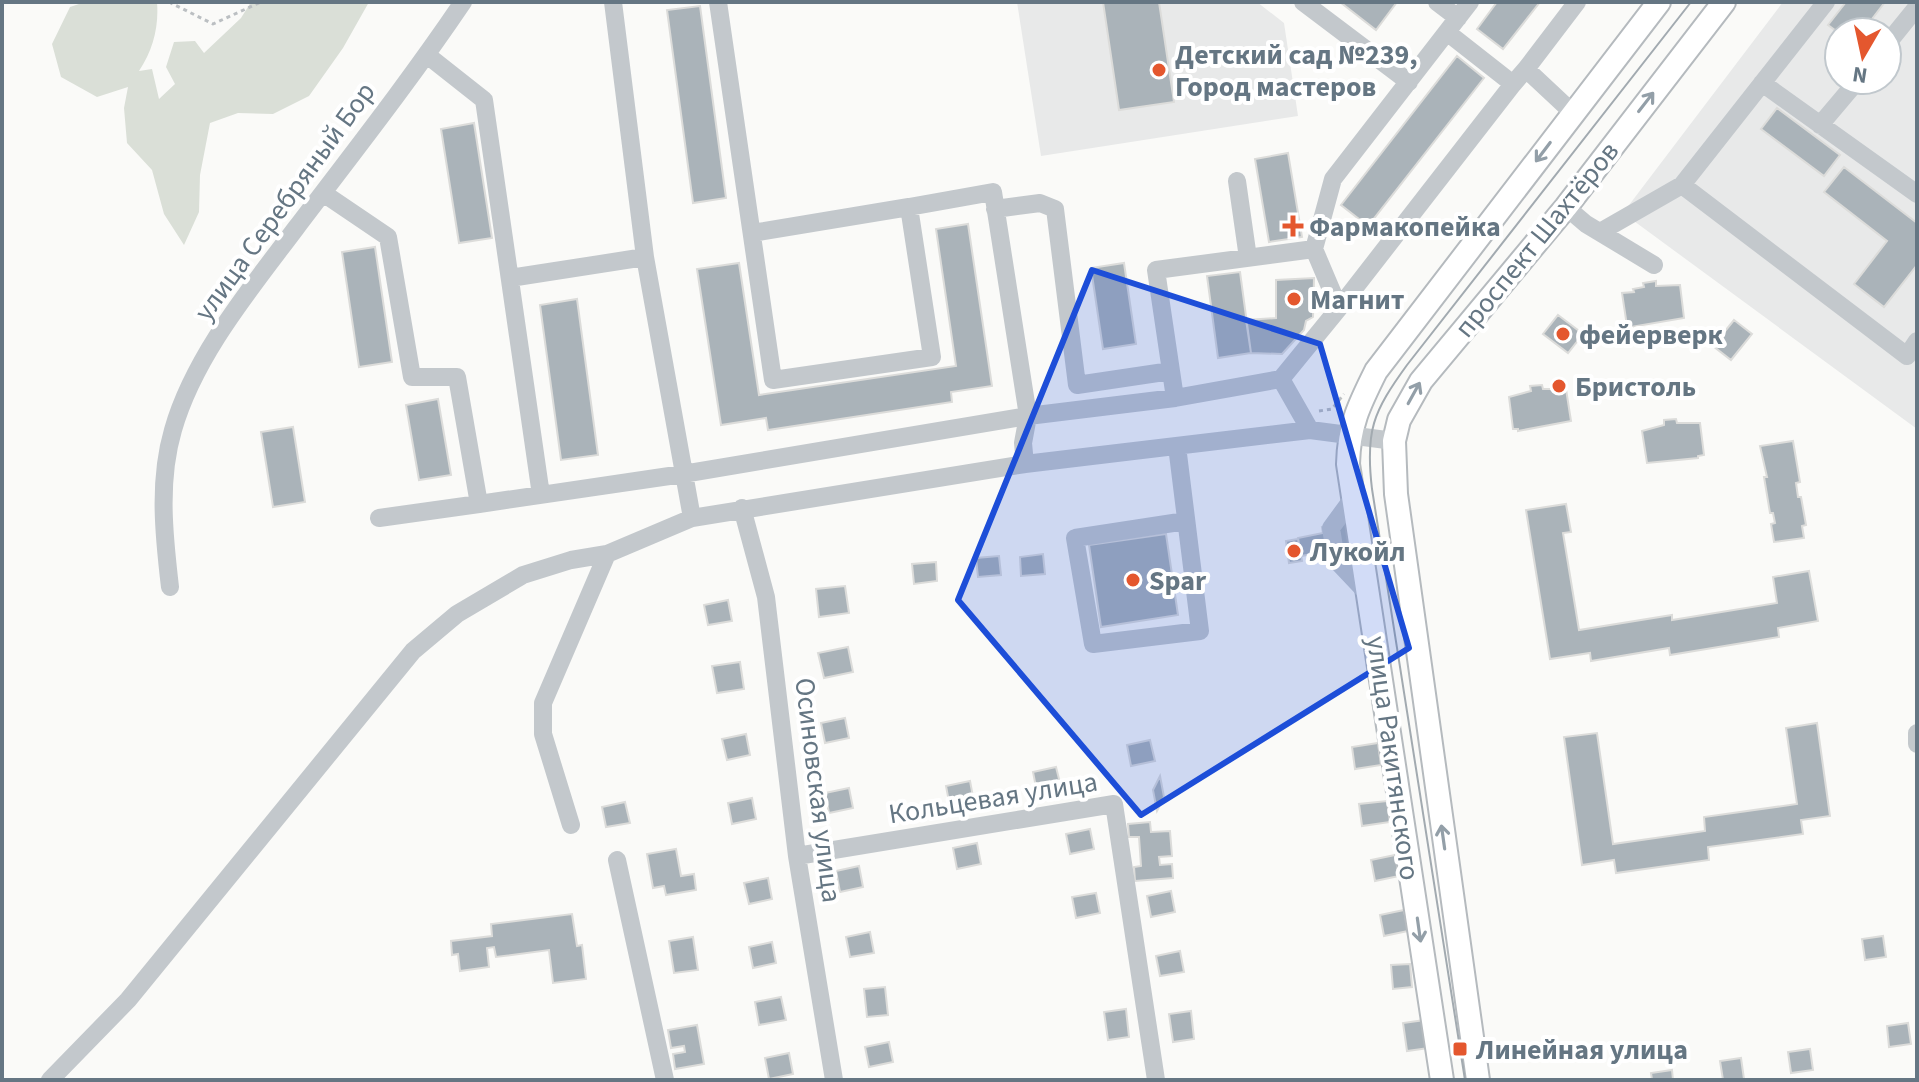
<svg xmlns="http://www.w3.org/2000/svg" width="1919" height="1082" viewBox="0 0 1919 1082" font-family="'Source Sans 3',sans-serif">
<rect width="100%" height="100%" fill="#fafaf8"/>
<path fill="#e8e9e9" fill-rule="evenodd" d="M1017,2H1257L1284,23L1298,116L1041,156Z
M1783,2H1917V429L1623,213ZM1839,32H1887V80H1839Z"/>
<path fill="#dadfd7" d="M85,2H157C159,27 153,50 139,71L152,69L159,99L175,84L166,67L174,42L195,41L204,53L241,18L251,2H369L343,48L309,96L273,114L238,113L210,123L200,175L199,212L184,245L164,214L152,170L127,143L124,108L128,87L97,97L61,77L52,44L70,7Z"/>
<path fill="#aab3b9" stroke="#dcdcda" stroke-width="2" d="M1103,2H1159L1174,102L1119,110Z
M1340,2H1397L1376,30Z
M1497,2H1540L1503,49L1477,29Z
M1846,2H1885L1862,32L1839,33L1828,25Z
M700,6L726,198L693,203L667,10Z
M1457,56L1484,78L1368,226L1341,205Z
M1777,108L1840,155L1824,176L1761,129Z
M474,123L492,238L459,243L441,129Z
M1288,153L1302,237L1269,242L1255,159Z
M1844,167L1917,223V265L1884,307L1854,284L1887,241L1824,192Z
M968,224L992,386L951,392L952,402L768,430L766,418L721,425L697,269L739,263L759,395L956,366L936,229Z
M375,247L392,362L359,367L342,252Z
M1124,263L1136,344L1103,349L1091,268Z
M1240,272L1251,353L1218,358L1207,276Z
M1314,278L1313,317L1306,321L1304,330L1282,354L1251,353L1246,320L1276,318V280Z
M1656,281V286L1680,285L1684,318L1631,327L1627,326L1622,293L1634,292L1633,289L1644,287L1643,283Z
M577,299L598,455L561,460L540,305Z
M1558,315L1583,334L1568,353L1543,334Z
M1734,320L1752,334L1731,360L1713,346Z
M1542,385L1543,389H1566L1571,421L1518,431V429H1513L1509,397L1531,391L1530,386Z
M438,399L451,475L419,480L406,405Z
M1676,419L1677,423H1700L1704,455L1698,456V458L1647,463L1642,431L1664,425V420Z
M293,427L305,502L273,507L261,432Z
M1793,441L1800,482L1796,483L1798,497H1801L1806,525L1802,526L1804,538L1774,542L1771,524L1775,523L1773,513H1770L1764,477H1767L1760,446Z
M1566,504L1571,532L1563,533L1579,630L1672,615V620L1777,603L1773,577L1809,571L1818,621L1778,628L1779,637L1670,655L1669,648L1591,661L1590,653L1550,659L1526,510Z
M1347,523L1352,554L1325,558L1324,552L1301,556L1298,538L1323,533L1322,527Z
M1166,534L1178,615L1101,627L1089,545Z
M1298,539L1302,561L1289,563L1286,541Z
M1043,554L1045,574L1021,576L1020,557Z
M999,556L1001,575L978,577L976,558Z
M936,562L937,581L914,584L912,564Z
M845,586L849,613L819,617L816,589Z
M728,600L732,621L708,625L704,605Z
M848,647L853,672L824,678L818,653Z
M740,662L744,689L717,693L712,666Z
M845,718L849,738L825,743L821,723Z
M1817,723L1830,816L1801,820L1803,834L1708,847L1709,860L1616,873L1614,860L1582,865L1564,737L1597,733L1613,844L1705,831L1704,817L1797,804L1786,728Z
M746,734L750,755L727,760L722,739Z
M1150,740L1155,761L1131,766L1127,745Z
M1378,743L1381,765L1355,769L1352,747Z
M1056,767L1061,787L1037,792L1033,772Z
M1160,776L1164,797L1157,811L1153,790Z
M970,781L974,802L950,807L946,786Z
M849,788L853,808L829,813L825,793Z
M752,798L756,819L732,824L728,803Z
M1387,801L1390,822L1362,826L1359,804Z
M625,802L630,823L606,827L602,807Z
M1150,822L1151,832L1170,831L1172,856L1159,857L1160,865L1172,864L1173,878L1135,881L1134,867L1141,866L1139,837H1129L1128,824Z
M1090,829L1094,849L1070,854L1066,834Z
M977,843L981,864L957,869L953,848Z
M676,849L681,876L694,874L696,890L666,895L664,886L653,888L647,854Z
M1395,855L1399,876L1375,881L1371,860Z
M859,866L863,887L840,892L836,871Z
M768,878L772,899L749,904L744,883Z
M1171,891L1175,912L1151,917L1147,896Z
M1096,893L1100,913L1076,918L1072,897Z
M1404,910L1408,931L1384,936L1380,915Z
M572,914L577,946L582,945L586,979L553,983L549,950L496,957L494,947L487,948L489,967L460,971L458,954L452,955L451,941L492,936L491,924Z
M870,932L874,953L850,957L846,937Z
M1883,936L1886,957L1865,960L1862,939Z
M693,937L698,970L674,973L669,941Z
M772,942L776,963L753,968L749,947Z
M1180,951L1184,972L1160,976L1156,956Z
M1410,964L1412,987L1393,989L1391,965Z
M885,987L888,1015L867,1017L864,989Z
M781,997L786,1020L759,1025L755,1002Z
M1126,1009L1129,1037L1108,1040L1104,1012Z
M1191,1011L1194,1039L1173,1042L1169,1014Z
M1425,1020L1429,1048L1407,1051L1403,1023Z
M1908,1023L1911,1044L1889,1047L1887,1026Z
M697,1025L704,1064L675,1069L673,1054L685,1052L684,1046L671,1048L668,1030Z
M889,1042L893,1062L869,1067L865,1047Z
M1810,1049L1813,1070L1791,1073L1788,1052Z
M789,1053L793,1074L769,1079L765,1058Z
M1741,1058L1744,1079L1723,1080L1720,1061Z
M1672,1070L1673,1080H1652L1651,1073Z"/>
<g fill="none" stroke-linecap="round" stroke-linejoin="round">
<defs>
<path id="major" d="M1442,1080L1348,464C1349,425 1359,405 1376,371L1659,2
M1478,1080L1396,494L1394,441L1399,420L1421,381L1566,207L1724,2"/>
</defs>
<use href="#major" stroke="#b5babe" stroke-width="26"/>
<path stroke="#bbbfc2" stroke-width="3" stroke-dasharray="4 4" stroke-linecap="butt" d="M169,2L213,24L261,2
M1319,411L1332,409L1344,394"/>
<path stroke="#c3c8cc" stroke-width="18" d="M613,2L645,257L692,518
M718,2L773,380L932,357L909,207L993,192L1028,416L1175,398L1281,379
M1303,2L1409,82
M1437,2L1458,18
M1448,33L1513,84L1526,69L1573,113
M1887,44L1917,7
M427,55L484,100L541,495
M1526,69L1577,2
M1762,83L1917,194
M1820,125L1858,80
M1237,181L1248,258
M1682,185L1826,2
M323,193L388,237L412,377H457L479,504L683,474L1028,416L1023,443L1025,464
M1566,207L1586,224L1654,265
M995,209L1040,203L1055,209L1077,385L1171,371
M1600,232L1682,185L1907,356L1917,341
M752,233L909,207
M1314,249L1333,179L1470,2
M510,278L645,257
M1175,398L1156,270L1314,249L1339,308
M1310,430L1281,379L1339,308L1513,84
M1177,446L1200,631L1093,644L1075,538L1186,521
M1353,498L1331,528L1336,560L1370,596
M742,508L766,597L797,856L834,1080
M379,518L479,504
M170,587C164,536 158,481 173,430C194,356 251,288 296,228C353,153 411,79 463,2
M1917,733V744
M571,825L543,734V703L607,554
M797,856L1114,804L1156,1080
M617,860L665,1080
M50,1080L128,1000L413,651L457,614L523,575L571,560L607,554L692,518L1025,464L1310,430L1394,441"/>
<use href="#major" stroke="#fff" stroke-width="22"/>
<path stroke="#a2aab0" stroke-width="2" d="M1465,1080L1372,489C1365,431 1373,412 1407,365L1691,2"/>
</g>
<defs><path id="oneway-shaft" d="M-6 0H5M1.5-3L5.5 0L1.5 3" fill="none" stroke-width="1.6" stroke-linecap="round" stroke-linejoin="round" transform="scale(2)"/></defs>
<g stroke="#939fa8">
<use href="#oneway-shaft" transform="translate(1646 102) rotate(-52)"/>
<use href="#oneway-shaft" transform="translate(1543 152) rotate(127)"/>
<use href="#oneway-shaft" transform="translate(1414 393) rotate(-61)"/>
<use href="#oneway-shaft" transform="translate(1443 837) rotate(-98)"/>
<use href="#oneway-shaft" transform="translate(1419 930) rotate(82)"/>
</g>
<path fill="#1d4ed8" fill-opacity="0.2" stroke="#1d4ed8" stroke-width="6" stroke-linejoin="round" d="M1092,270L1320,344L1409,648L1141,815L958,600Z"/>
<g fill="#e4572e" stroke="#fff" stroke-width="3">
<circle cx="1159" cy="70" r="8"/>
<path d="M1289 214h8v8h8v8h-8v8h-8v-8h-8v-8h8z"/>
<circle cx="1294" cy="299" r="8"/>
<circle cx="1563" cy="334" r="8"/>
<circle cx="1559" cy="386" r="8"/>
<circle cx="1294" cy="551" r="8"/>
<circle cx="1133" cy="580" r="8"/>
<rect x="1452" y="1041" width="16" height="16" rx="4"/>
</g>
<g text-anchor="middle" stroke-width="8" stroke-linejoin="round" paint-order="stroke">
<g font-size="28" font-weight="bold" fill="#657683" stroke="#fff" text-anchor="start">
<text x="1175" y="64">Детский сад №239,<tspan x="1175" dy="32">Город мастеров</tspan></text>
<text x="1309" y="236">Фармакопейка</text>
<text x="1310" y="309">Магнит</text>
<text x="1579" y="344">фейерверк</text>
<text x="1575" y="396">Бристоль</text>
<text x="1310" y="561">Лукойл</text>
<text x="1149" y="590">Spar</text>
<text x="1476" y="1059">Линейная улица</text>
</g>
<g font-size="28" fill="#657683" stroke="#fff">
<text transform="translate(284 201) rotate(-54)" y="10">улица Серебряный Бор</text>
<text transform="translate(1536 239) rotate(-51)" y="10">проспект Шахтёров</text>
<text transform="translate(1394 758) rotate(82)" y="10">улица Ракитянского</text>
<text transform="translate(819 790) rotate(83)" y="10">Осиновская улица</text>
<text transform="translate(993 797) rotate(-9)" y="10">Кольцевая улица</text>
</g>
</g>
<rect width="1919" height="1082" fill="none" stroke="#657683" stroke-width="8"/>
<g transform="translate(1863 56) rotate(189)"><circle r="38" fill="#ffffff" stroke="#c1c8cd" stroke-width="2"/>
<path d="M0-6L14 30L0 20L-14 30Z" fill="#e4572e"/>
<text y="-12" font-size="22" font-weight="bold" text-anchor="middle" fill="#657683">N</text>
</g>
</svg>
